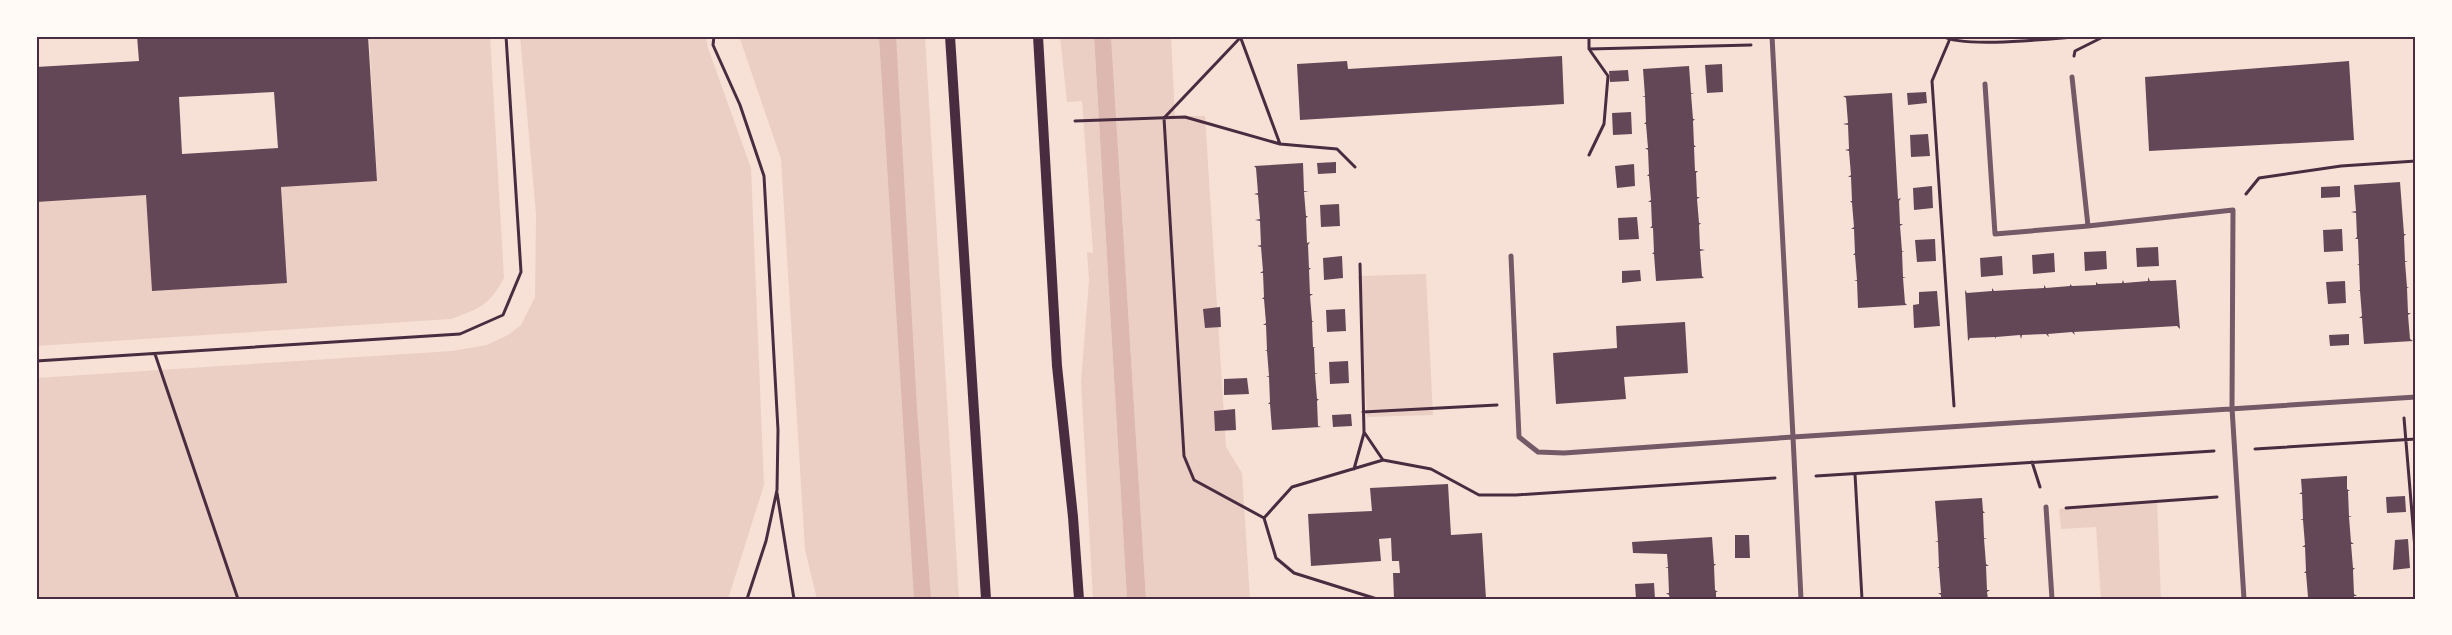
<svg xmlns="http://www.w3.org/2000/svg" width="2452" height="635" viewBox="0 0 2452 635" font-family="Rubik,sans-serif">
<rect width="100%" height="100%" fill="#f7e1d7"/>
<path fill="#ebcfc5" d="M369,36H490L504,278C488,307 480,308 451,319L36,346V201L148,194L287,280L281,185L377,178Z
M520,36H706L708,48L751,168L764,485L728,599H36V378L452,351L487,345L508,335L521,325L535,297L536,214Z
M739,36H925L959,599H817L805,550L781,159Z
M1060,36H1094L1127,599H1093L1081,382L1089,280L1087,252L1093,253L1082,101L1067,102Z
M1111,36H1171L1175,116H1205L1226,447L1242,473L1250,599H1146Z
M1426,274L1433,415L1367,417L1358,276Z
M2157,501L2161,599H2101L2096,527L2061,529L2059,509Z"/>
<path fill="#dcb8b0" d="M879,36H896L917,409L931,599H914Z
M1094,36H1111L1146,599H1127Z"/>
<path fill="#644757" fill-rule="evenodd" d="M137,36H368L377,181L281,187L287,283L152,291L146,195L36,202V67L139,61ZM274,92L278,148L182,154L179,97Z
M1562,56L1564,104L1300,120L1297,64L1347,61L1348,69Z
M2349,61L2354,140L2149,151L2145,77Z
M1722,64L1723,92L1707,93L1705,65Z
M1689,66L1691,93H1694L1691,94L1693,119H1695L1693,121L1694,145L1696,147H1694L1695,171H1698L1696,173L1697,197H1700L1697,199L1699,223H1701L1699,225L1700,249L1705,250L1700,251L1702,276L1704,278L1656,281L1654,254H1652L1654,252L1653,228H1650L1652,226L1651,202H1648L1651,200L1649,176H1647L1649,174L1648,150L1645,148H1648L1646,124H1644L1646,122L1645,97H1642L1645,96L1643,69Z
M1628,70L1629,81L1610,82L1609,71Z
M1926,92L1927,103L1908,105L1907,93Z
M1892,93L1898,199L1901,198L1899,201L1900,224H1903L1900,226L1902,251H1904L1902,252L1903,277H1906L1903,278L1905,303L1907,305L1858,308L1857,281H1854L1857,280L1855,255H1853L1855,253L1854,229H1851L1854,227L1852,203L1850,201H1852L1851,177H1848L1851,175L1849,151L1845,150L1849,149L1848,125L1843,124L1848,123L1846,98L1843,96Z
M1631,112L1632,134L1613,135L1612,113Z
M1928,134L1930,156L1911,157L1910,135Z
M1336,162V173L1318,174L1317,163Z
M1303,163L1304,191H1309L1304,192L1306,216H1308L1306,218L1307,243L1310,242L1308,245L1309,268H1311L1309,270L1310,294H1313L1310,296L1312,321H1314L1312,322L1313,347L1316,348H1314L1315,373H1318L1315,374L1317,399H1319L1317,401L1318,426L1321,427L1272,430L1270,404H1268L1270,402L1269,377H1266L1269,376L1267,351H1265L1267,350L1266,325H1263L1266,323L1264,299H1262L1264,297L1263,273H1260L1263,271L1261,247L1257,246L1261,245L1260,221L1255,220L1260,219L1258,195L1254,194L1258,193L1256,168L1254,166Z
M1634,164L1635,186L1617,188L1615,166Z
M2400,182L2404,234H2406L2404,236L2405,261L2408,262H2405L2407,287H2409L2407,288L2408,313H2411L2408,315L2410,339L2413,341L2364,344L2362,318H2359L2362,316L2360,291H2358L2360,290L2359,265H2357L2359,264L2358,239H2355L2357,237L2356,213L2351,212L2356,211L2354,185Z
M1932,186L1933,208L1914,210L1913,188Z
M2340,186V197L2321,198V187Z
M1339,204L1340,226L1321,227L1320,205Z
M1637,217L1639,239L1619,240L1618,218Z
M2342,229L2343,251L2324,252L2323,230Z
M1935,239L1936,261L1917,262L1915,240Z
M2158,247L2159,266L2137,267L2136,248Z
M2106,251L2107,269L2085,271L2084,252Z
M2054,253L2055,272L2033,274L2032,255Z
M1342,256L1343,278L1324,280L1323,258Z
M2002,256L2003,275L1981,277L1980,258Z
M1640,270L1641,281L1622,283V271Z
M2148,277L2150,281L2176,280L2180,329L2177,326L2126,329L2074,332L2075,335L2072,332L2048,334L2049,337L2046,334L2022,335L2021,339L2020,335L1996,337V339L1995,337L1970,338L1968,341L1965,290L1967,293L1992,291V288L1994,291L2044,288V285L2046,288L2070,286V284L2072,286L2096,285V282L2098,284L2122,283L2123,280L2124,283L2148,281Z
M2345,281L2346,303L2328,304L2326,282Z
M1937,291L1940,326L1914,328L1913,305L1919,304V292Z
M1220,307L1221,327L1205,328L1203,309Z
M1345,309L1346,331L1327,332L1326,310Z
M1685,322L1688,373L1624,377L1626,399L1556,404L1553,353L1617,348L1616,326Z
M2349,334V345L2330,346L2329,335Z
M1348,361L1349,383L1330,384L1329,362Z
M1247,378L1249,394L1224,395V379Z
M1235,409L1236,430L1215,431L1214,411Z
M1351,414L1352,426L1333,427L1332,415Z
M2347,476V489L2350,491H2348L2349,516H2352L2349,517L2351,542L2354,544H2351L2353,568H2355L2353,570L2354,594L2357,596H2354V599H2306L2308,597L2306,573H2304L2306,571L2305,547H2302L2305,545L2303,520H2300L2303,519L2302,494H2299L2302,492L2301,479Z
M1448,484L1451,535L1482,533L1486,599H1394L1393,573H1400L1399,561H1392L1391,538L1379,539L1381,561L1311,566L1308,514L1372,511L1370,488Z
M2405,496L2406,512L2387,513L2386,497Z
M1982,498L1983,511L1985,513H1983L1984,538H1987L1984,539L1986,564L1989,566H1986L1987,590H1990L1987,592L1988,599H1941V595L1938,593H1941L1939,568H1937L1939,567L1938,542H1935L1938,541L1935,501Z
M1735,535H1749L1750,558H1735Z
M1712,537L1714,564H1716L1714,566L1715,590L1718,592H1716V599H1670L1669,595L1666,593H1669L1668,568H1665L1668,567L1667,554L1633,553L1632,542Z
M2408,539L2410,568L2393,570L2395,540Z
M1654,583L1655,599H1636L1635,584Z"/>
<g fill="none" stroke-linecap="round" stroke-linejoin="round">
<path stroke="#4a2c40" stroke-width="3" d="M714,36L713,45L740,105L764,176L778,430L777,490L766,541L747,599
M1240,36L1280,144L1337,149L1355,167
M1589,36V49L1608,76L1604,124L1589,155
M1942,36C1964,49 2055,38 2085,36
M1239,39L1164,118L1184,456L1194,480L1264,518L1276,558L1294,573L1377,599
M1949,41L1932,81L1954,406
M1589,49L1751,45
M2074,56L2075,51L2105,36
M1075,121L1185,117L1280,144
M2246,194L2259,178L2341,166L2416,161
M155,354L238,599
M36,361L460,334L503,315L521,272L506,36
M1363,412L1497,405
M2404,418L2416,561
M2255,449L2416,439
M1383,460L1431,469L1479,495H1516L1775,478
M2032,462L2040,487
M1354,469L1364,433
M1855,474L1862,599
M1816,476L2214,451
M777,493L794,599
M2066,508L2217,497
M1264,518L1292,487L1383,460L1364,432L1360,264"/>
<path stroke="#755966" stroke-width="5" d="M1985,84L1995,234L2088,226L2072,77
M2088,226L2233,210L2232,408L2244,599
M1511,256L1519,437L1538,452L1564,453L1793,437L1772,36
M2046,507L2052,599
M1801,599L1793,437L2416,397"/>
<path stroke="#4a2c40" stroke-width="10" d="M950,36L986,599
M1038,36L1057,366L1073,517L1079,599"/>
</g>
<rect width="2452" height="635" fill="none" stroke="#fffaf5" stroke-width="75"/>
<rect x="38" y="38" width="2376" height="560" fill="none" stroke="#4a2c40" stroke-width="2"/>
</svg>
